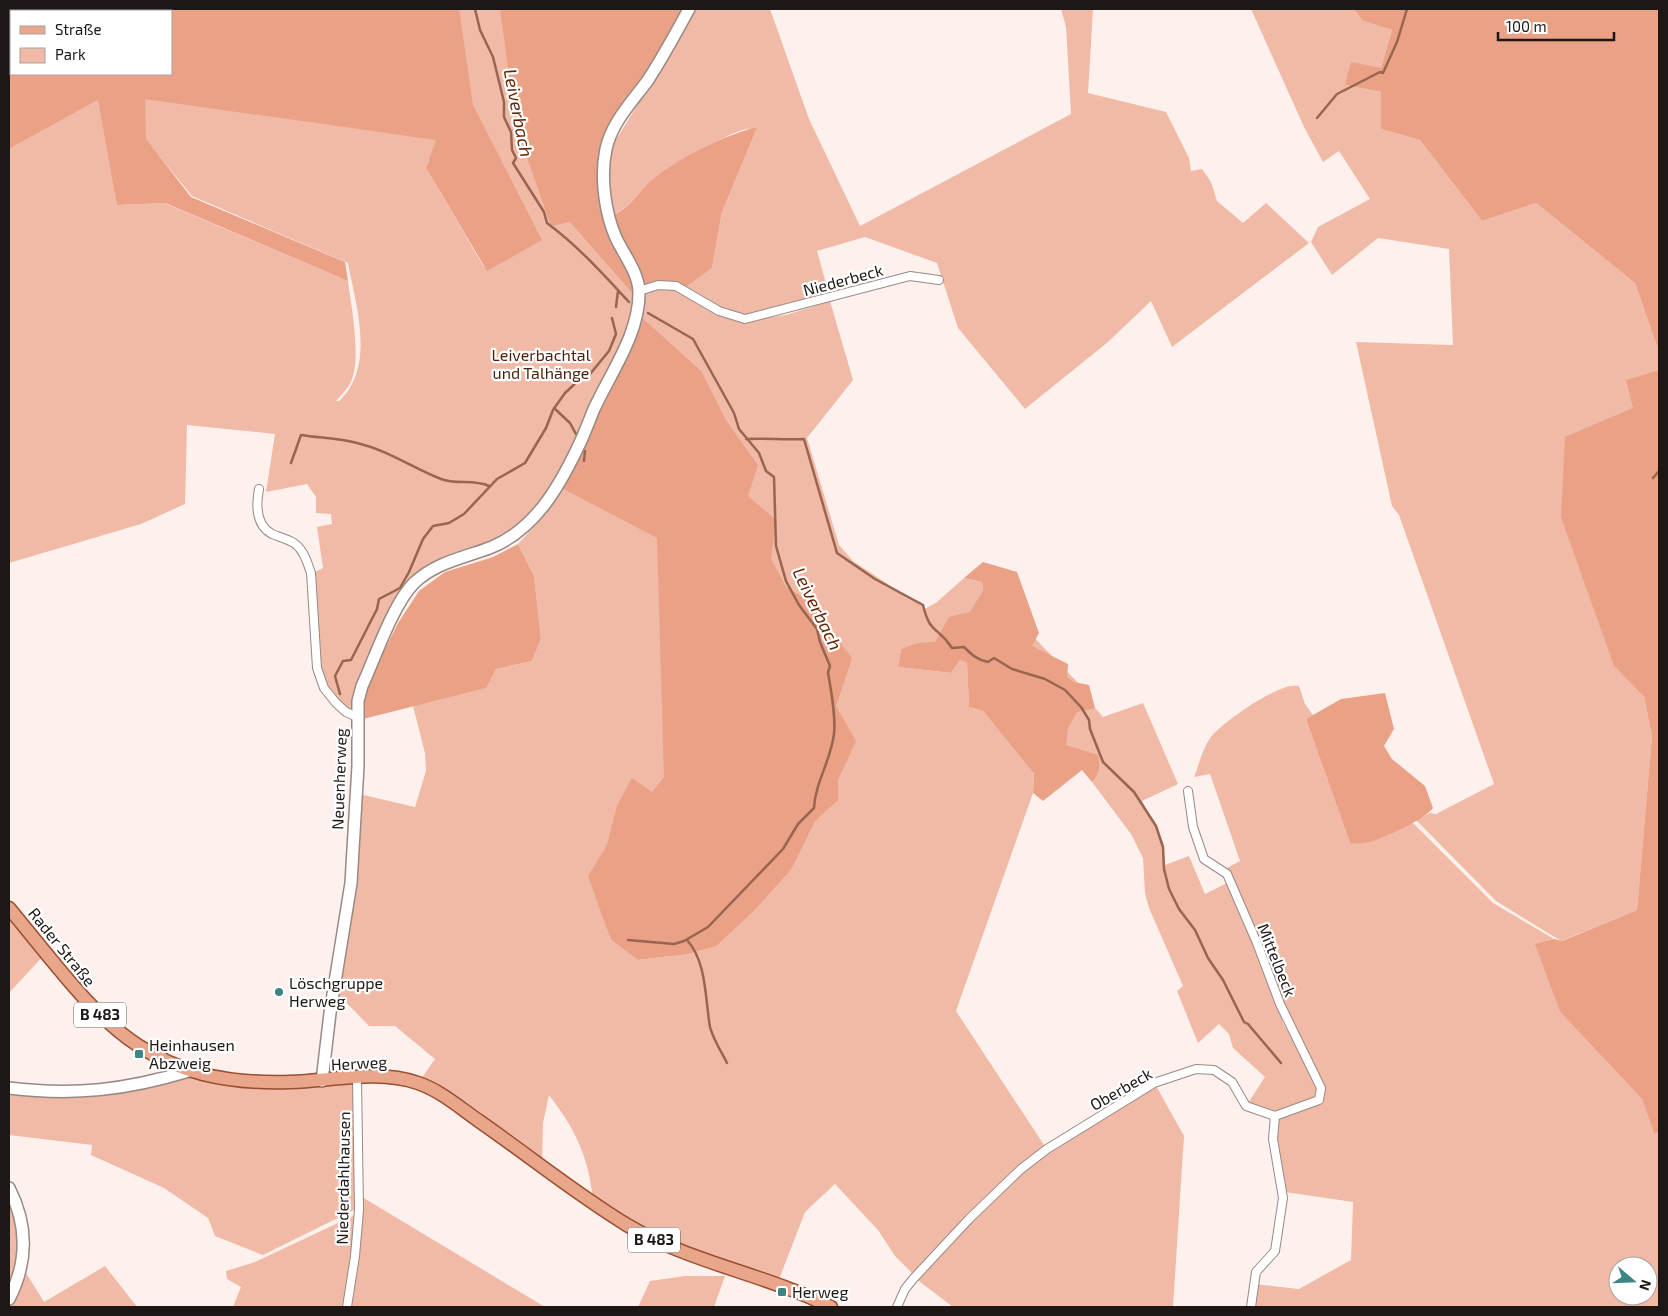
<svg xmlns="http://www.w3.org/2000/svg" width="1668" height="1316" viewBox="0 0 1668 1316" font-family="'Exo 2',sans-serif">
<rect width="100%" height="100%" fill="#fef1ed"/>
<path fill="#f0baa6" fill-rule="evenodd" d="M60,9H574L569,101L559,141L575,191L589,211L607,229L624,260L632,280V292L635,297L643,298L644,294L659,288L675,287L718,315L744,321L786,315L830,301L853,380L807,438L839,545L853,561L913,601L921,602L923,610L937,602L964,578L982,582L983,590L972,609L1005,634L1023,626L1084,689L1093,708H1095L1103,717L1143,703L1178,784L1142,801L1160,836L1165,865L1189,856L1205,894L1229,882L1256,944L1284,1025L1304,1056L1321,1098L1323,1088L1281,1004L1258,942L1225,869L1240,861L1210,774L1194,777C1199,765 1203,747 1211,737C1223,722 1281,681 1299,686L1305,704L1313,715L1306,719L1350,843L1369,842L1412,822L1493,903L1554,939L1536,945L1560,1012L1642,1099L1654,1134L1659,1132V1307H1252L1254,1284L1299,1289L1351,1260L1353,1202L1285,1192C1280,1173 1268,1136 1275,1118L1320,1100L1309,1102L1272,1115L1248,1103L1265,1077L1233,1048L1229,1034L1219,1024L1198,1043L1177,991L1183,986L1149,908L1145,893L1143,858L1131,834L1092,782L1096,777L1075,749L1066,746C1068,725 1045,703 1029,691C1020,684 1008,681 998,676C973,665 928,639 901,649L898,667L951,673L960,660L967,663L969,707L983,711L1034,774L1033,793L956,1011L1046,1148L999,1187L914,1275L895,1256L878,1230L835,1184L805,1212L778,1282L659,1241L593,1199C588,1155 575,1129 549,1095L543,1123L542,1163L443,1094L419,1082L435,1059L395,1026H369L337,993L356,880L359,794L415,807L426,771L425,753L413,706L485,688L496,669L532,661L541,639L534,576L518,544L541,519L559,487L652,535V527L631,518L559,477C546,498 532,522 510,535C484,550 452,554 425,570C398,586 358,678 354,710L351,711L346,710L323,687L318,667L313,573L323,568L317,527L332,524L331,514L316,513V497L307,484L266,492L275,434L187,425L185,504L141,524L9,563V149L96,101L89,74H171V11H62ZM220,105L297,114L358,126L360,129L200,106ZM146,140L192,196L348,263C356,307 376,366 339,401H336C342,394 349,388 352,379C361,356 351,305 348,281L164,203L117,205L115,192L147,200ZM469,150L538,231L484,267L426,168L429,159ZM792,866L791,870L756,909L714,946L713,942L749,912ZM609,936L639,951L671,956L638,960L611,940ZM1618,1266H1648V1296H1618Z
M696,9H770L809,119L860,226L1071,114L1066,27L1061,9H1093L1088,93L1166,112L1189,158L1191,171L1202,169L1211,182L1217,201L1243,223L1266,203L1309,243L1172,347L1151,301L1108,342L1025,409L958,328L937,263L865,237L817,251L829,294L745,317L720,310L685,288L712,268L722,212L757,128C746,127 733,133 724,138C698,150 674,162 652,181C636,194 631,206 612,216L609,209L608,153Z
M1251,9H1354L1363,21L1392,30L1381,68L1345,85L1381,92V129L1420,140L1482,221L1536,203L1635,283L1659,352V370L1627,380L1634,408L1614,666L1644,697L1652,736L1637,910L1561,941L1496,901L1416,820L1430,813L1436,814L1494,784L1399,515L1392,506L1356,342L1453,345L1449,249L1378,238L1332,275L1311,242L1318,227L1370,199L1339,151L1323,162L1304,127Z
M9,910L45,954L9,993Z
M191,1073L356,1080L358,1208L263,1255L215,1236L208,1218L164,1188L91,1155L92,1145L9,1135V1090L31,1093Z
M1155,1084L1184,1136L1173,1307H953L915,1278L969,1220L1047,1150Z
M9,1195L17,1215L23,1252L9,1296Z
M362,1197L545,1307H349Z
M357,1214L345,1307H233L241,1287L227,1279L226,1271L255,1262Z
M105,1266L137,1307H9V1302L23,1268L44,1302Z
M685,1276H725L714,1307H638L650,1281Z"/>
<path fill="#eaa185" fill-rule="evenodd" d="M9,9H459L473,105L542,240L487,271L426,168L436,140L145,99L146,139L191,197L345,262L348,281L165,203L117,205L98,100L9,149ZM171,11V74H11V11Z
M500,9H684L644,80L600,167L635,296L570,222L551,226L516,126Z
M1354,9H1659V352L1635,283L1536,203L1482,221L1420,140L1381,129V92L1345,85L1351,62L1381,68L1392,30L1363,21Z
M752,128H757L722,212L712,268L685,288L675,282L643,285L612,216C632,206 636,194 652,180C682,156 715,140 752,128Z
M639,315L701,371L727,422L758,465L748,496L776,520L771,559L786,587L808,600L852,658L836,706L856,741L838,780V800L815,821L791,870L756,909L716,946L687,954L638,960L611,940L588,876L607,845L617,806L632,778L652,792L664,777L657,538L559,487Z
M1659,370V1132L1654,1134L1642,1099L1560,1012L1535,944L1554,939L1562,941L1637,910L1652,736L1644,697L1614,666L1561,517L1565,437L1633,408L1626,380Z
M518,544L534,576L541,639L532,661L496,669L486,688L363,719L366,687L398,623L419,591L445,572L493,557Z
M983,562L1017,572L1039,633L1032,646L1068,664L1067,677L1074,682L1089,685L1095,708L1077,712L1068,728L1066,745L1098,755C1100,766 1100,773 1092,782L1082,770L1043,801L1033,793L1034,774L983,711L969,707L967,663L960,660L951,673L898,667L901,649L918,643L935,642L949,617L970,612L983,590L982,582L964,578Z
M1385,693L1394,729L1384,746L1392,759L1425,786L1433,808C1424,820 1385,837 1370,842C1364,844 1357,843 1350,843L1306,719L1341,699Z"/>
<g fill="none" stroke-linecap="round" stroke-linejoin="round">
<path stroke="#986550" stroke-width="2.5" d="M475,9L480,30L493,57L504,102V117L511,132L512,150L516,158L513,163L544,212L547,223C578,246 603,274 629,302
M1317,118L1337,94L1380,72L1383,73L1397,42L1407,9
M616,307L618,291
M554,408L570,423L576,434
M746,439C766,438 784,440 804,439L837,553L875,579L923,605C930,635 938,626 952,648L964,647C971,654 977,660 988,662L994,658L1012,669L1045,679L1065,690L1081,707L1089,720L1090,729L1103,762L1134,792L1156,826L1163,847L1164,869L1169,889L1179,909L1195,930L1208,958L1223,980L1244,1022L1248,1024L1281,1063
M584,461L585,451
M291,463L301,435C319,438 339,438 357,443C387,450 413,468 441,479C456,485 474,479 489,486
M1653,478L1659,471
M340,694L335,676L343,661L351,660L377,609L379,599L400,588L409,572L423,539L433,526L449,523L464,514L497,479L525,463L546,428L553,410L565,393L581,378L590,374L609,351L616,334L612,318
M628,940L674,944L684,941L708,927L783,849L798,824L814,808C815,783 831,760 834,734C836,714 831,692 828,672L830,666L820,642L817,629L799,605L786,581L776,546L774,477L766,471L759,453L739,429L734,413L693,339L648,313
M687,940C707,962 705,999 710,1027C713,1039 721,1051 727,1063"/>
<defs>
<path id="street" d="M639,291L658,285L676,286L719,311L745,319L910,276L939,280
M259,489C256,505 255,525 272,534C279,537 287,539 294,543C304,550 307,562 311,573L317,668L324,688L336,703L346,712L357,717
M1188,791L1193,827L1204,859L1227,874L1257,943L1280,1004L1321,1088L1319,1100L1275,1116
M347,1307L355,1256L359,1210L357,1078
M897,1307L905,1289L914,1278L969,1219L1021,1169L1047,1149L1154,1083L1196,1069L1214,1070L1232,1082L1246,1106L1275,1116L1273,1139L1283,1198L1275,1251L1256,1272L1251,1307"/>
<path id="secondary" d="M322,1081L330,1013L351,883L358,766V701L362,686C375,658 393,604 414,583C436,562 464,558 492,547C535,529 559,487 578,447C584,435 589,421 594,409C611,372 640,333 639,291C638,272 624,255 616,238C605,213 600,177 606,149C612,122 632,102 648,80C663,57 676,33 689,9
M9,1088C74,1096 126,1090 189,1071
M9,1188C28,1225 28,1262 9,1299"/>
<path id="primary" d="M9,908C96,1013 138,1087 290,1082C331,1081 378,1069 418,1083C441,1091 459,1107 479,1121C528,1155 576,1194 627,1225C691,1263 765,1274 831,1307"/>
</defs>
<use href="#street" stroke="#978984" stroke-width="10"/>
<use href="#secondary" stroke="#978984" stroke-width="14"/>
<use href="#primary" stroke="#994e2f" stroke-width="15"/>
<use href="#street" stroke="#fff" stroke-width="8"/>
<use href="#secondary" stroke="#fff" stroke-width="11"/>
<use href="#primary" stroke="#eaa68b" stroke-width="12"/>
</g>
<g fill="#3d8582" stroke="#fff" stroke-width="2">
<circle cx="279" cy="992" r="5"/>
<rect x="134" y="1049" width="10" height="10" rx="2.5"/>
<rect x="777" y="1287" width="10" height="10" rx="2.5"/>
</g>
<g text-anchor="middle" stroke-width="4.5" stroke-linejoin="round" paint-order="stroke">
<g fill="#fff" stroke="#615d5b" stroke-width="1">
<rect x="74" y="1002.5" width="52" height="25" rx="4"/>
<rect x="628" y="1227.5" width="52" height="25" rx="4"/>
</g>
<g font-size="15" font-weight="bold" fill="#1d1715">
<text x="100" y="1020">B 483</text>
<text x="654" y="1245">B 483</text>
</g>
<g font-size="16" fill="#1d1715" stroke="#fff">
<text transform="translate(843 280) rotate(-15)" y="6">Niederbeck</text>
<text transform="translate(339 779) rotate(-88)" y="6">Neuenherweg</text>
<text transform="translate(62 947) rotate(51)" y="6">Rader Straße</text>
<text transform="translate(1277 960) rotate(68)" y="6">Mittelbeck</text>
<text transform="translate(359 1063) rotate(-3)" y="6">Herweg</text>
<text transform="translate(1121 1089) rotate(-30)" y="6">Oberbeck</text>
<text transform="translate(343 1178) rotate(-89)" y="6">Niederdahlhausen</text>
</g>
<g font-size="16" fill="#4c1e0b" stroke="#fff">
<text x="541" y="361">Leiverbachtal<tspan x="541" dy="18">und Talhänge</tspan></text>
</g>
<g font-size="16" fill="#1d1715" stroke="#fff" text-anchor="start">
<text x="289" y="989">Löschgruppe<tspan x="289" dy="18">Herweg</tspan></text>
<text x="149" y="1051">Heinhausen<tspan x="149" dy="18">Abzweig</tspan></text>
<text x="792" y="1298">Herweg</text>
</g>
<g font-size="18" font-style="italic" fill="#642405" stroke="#fff">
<text transform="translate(518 113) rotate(79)" y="6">Leiverbach</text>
<text transform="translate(817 609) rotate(64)" y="6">Leiverbach</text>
</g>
</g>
<rect width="1668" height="1316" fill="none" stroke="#1d1715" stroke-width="20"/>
<rect x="10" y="10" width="162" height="65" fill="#ffffff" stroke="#a5a2a1"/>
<rect x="20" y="26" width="25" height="8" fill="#eaa68b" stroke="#a5a2a1"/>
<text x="55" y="35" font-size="15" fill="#1d1715">Straße</text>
<rect x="20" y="48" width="25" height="15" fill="#f0baa6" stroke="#a5a2a1"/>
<text x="55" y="60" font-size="15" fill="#1d1715">Park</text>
<g transform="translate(1633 1281) rotate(109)"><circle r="24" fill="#ffffff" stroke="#a5a2a1"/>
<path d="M0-4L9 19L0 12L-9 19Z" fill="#3d8582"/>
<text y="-8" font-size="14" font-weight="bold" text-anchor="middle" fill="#1d1715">N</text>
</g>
<path d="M1498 32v8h116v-8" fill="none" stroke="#1d1715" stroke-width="2.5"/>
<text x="1506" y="32" font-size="15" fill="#1d1715" stroke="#ffffff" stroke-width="4" paint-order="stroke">100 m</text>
</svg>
